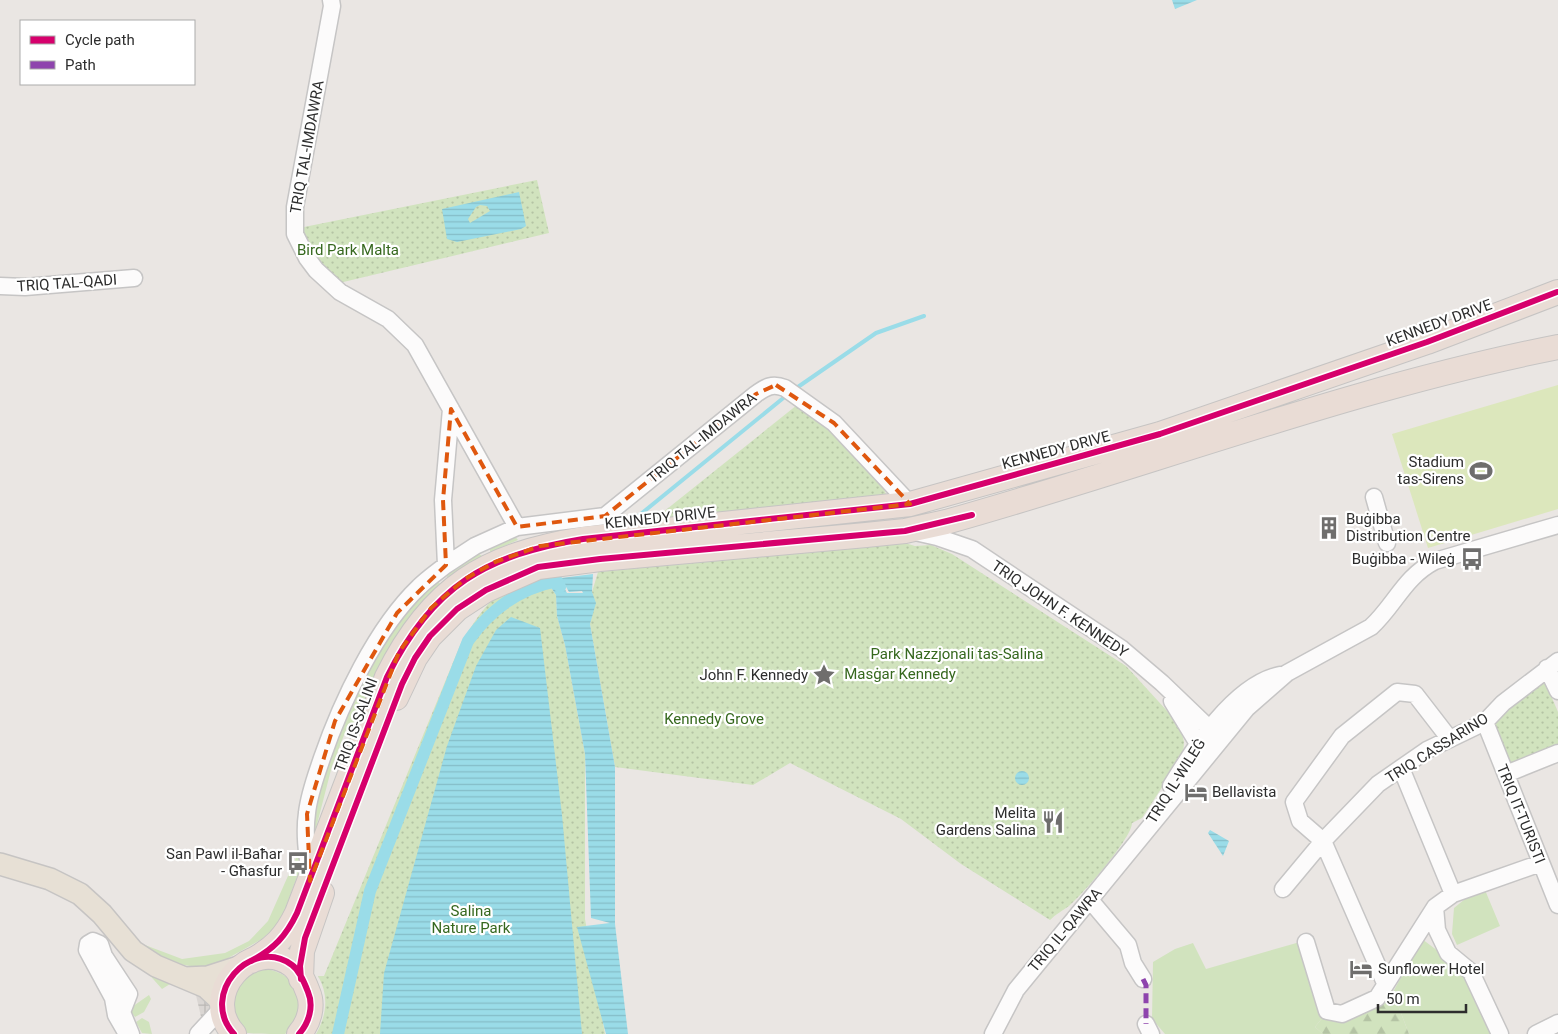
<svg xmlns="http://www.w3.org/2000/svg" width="1558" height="1034" viewBox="0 0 1558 1034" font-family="Roboto,sans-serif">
<defs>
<pattern id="forest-firs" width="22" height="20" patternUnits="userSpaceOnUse" patternTransform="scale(1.25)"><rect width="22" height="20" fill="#d1e3be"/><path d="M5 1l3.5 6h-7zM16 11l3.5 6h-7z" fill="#b4c3a4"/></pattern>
<pattern id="park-dots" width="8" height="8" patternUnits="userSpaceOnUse" patternTransform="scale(1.25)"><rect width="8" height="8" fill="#d1e3be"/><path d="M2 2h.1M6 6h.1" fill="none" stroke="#b4c3a4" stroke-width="1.8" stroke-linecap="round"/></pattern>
<pattern id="plaza-grid" width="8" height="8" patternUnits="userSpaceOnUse" patternTransform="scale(1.25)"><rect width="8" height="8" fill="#dad6d3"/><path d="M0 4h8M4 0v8" fill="none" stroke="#bbb8b5"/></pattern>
<pattern id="water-rules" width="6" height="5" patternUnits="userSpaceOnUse" patternTransform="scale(1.25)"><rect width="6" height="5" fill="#9adce8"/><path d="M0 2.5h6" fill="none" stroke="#85bdc7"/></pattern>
</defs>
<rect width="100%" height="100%" fill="#eae6e3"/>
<path fill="#d1e3be" d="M512,533L518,540L490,552V544Z
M475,551L482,556L447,578V568Z
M433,579L441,584L414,611L397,636L364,711L346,730L332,766L314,836H312L313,805L336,731L372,663L406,607Z
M303,842L304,858L284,912L274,928L262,939L214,966L195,967L169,962L137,942L182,959L225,953L249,941L268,921Z
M1485,890L1500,926L1457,945L1452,934L1454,908L1465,899Z
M1422,939L1458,966L1470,982L1495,1034H1409L1393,992Z
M1300,942L1306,973L1323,1017L1315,1027L1323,1034H1165L1152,1019L1153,962L1175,949L1193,943L1206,969Z
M264,969C300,972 315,1011 285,1034C274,1034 256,1034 247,1033C242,1030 240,1025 238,1021C225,997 239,975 264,969Z
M146,971L170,984L162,989Z
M149,995L151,999L144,1012L135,1017L129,1009Z
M142,1018L149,1022L152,1034L142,1033L136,1022Z"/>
<path fill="url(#forest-firs)" d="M1393,992L1409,1034H1323L1315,1027L1323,1017C1353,1024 1372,1011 1393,992Z"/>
<path fill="url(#park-dots)" d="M537,180L549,233L335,284L303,243L304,227Z
M797,405L833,426L877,474L886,494L652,521Z
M905,543L915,546L931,545L952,554L1126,666L1180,725L1184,742L1183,755L1142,818L1132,823C1132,838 1083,894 1069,906C1062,911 1056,914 1050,920L961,864L901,819L790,763L753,785L615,767L590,624L595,603L592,592L598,572Z
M546,580L556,595L557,616L565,645L585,754V919L605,1034H316C327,1015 329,995 318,976H324L461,643C476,619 493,590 522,582C529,580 538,581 546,580Z
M1543,677L1558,712V744L1508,766L1494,729L1501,710Z"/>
<path fill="#dce7bc" d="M1558,385V509L1428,548L1392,434Z"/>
<path fill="url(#plaza-grid)" d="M170,981L203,992L210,997L211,1013L199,1028L195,1024L202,1021L195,991L170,984Z"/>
<path fill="url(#water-rules)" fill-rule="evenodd" d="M1172,0H1197L1175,9Z
M519,192L526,226L521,229L457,242L447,239L442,209ZM480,205L487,206L490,211L470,223L468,219L476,207Z
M593,574L592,592L596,603L590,624L615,767V924L628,1034H606L577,927L610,923L591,918L585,754L565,645L557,616L556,595L546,580L559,579L567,593H583L582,591L569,592L561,578Z
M511,617L540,628L562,815L582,1034H380L384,973L447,746L476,666L496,630Z
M1015 778a7 7 0 1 1 14 0a7 7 0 1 1-14 0Z
M1210,830L1229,841L1223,856L1208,833Z"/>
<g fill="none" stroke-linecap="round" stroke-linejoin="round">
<path stroke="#9adce8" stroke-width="4" d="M795,389L876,333L924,316
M631,522L787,395"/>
<path stroke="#9adce8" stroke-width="12" d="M338,1034L370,891L468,641C490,610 520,588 557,581L560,587"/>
<defs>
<path id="minor" d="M331,0L332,6L295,207V234L307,258L316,270L340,292L388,319L415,345L517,527L605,516L756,394C766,387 772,383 785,388L834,423L910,504
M0,286L25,287L134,278
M1374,497L1387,543
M915,532L937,537L972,549L1122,649L1162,683L1210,729L1209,753
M446,565L475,546L517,527
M1547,668L1558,691
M1172,701L1197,742L1200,744L1206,743
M1485,722L1558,905
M1401,768L1453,894
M1506,774L1558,753
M1171,786C1194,748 1234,685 1280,675
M310,874C307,854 304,833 307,813C309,794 316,776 322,758C341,703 376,628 419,587C427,579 437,572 446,565L443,500L451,409
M1283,889L1323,841L1378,784L1427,750L1485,722L1503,703L1558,661
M1090,900L1128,945L1133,963L1143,979
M1435,907L1437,930L1448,953L1471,972L1500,1034
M1306,942L1327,1011L1342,1014L1377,998L1435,907L1453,894L1541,863
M1385,983L1323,841L1300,821L1294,802L1342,736L1397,692L1415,694L1449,738
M1146,1024L1151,1034
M127,1034L116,1015L113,998L87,950L88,944L93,941L100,944L104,956L129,994L122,1012L131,1034
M198,1034L222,1008
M993,1034L1016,990L1247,708L1287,673L1371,627C1395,605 1404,577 1435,561L1558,525
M1536,1034L1558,1023"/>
<path id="major" d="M0,864L50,879L80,894L102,914L133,951L156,966L206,987L222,1002
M185,978L208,977L242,966"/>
<path id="highway" d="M396,698L415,658L430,636L457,609L486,590L538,567L600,559L866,535L905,531L946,522C1150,465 1350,388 1558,347
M251,961C274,949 286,936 297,913L387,677C432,586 486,555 583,539L910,504L1160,434L1427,342L1558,292
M301,979L302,951L322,893
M234,1034C198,995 251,935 292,965C299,970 305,984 308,992C314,1006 309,1023 299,1034"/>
</defs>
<use href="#minor" stroke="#c6c5c5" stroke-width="19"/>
<use href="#major" stroke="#c6c4c3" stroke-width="24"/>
<use href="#highway" stroke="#c6c4c3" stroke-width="26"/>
<use href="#minor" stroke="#fcfbfb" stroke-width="16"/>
<use href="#major" stroke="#e7e0d5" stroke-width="21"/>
<use href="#highway" stroke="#e9dcd5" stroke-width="24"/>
<path stroke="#8e44ad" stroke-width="5" stroke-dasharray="10 5" stroke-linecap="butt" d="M1143,979L1146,985V1024"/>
<defs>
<path id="cycleway" d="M251,961C274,949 286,936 297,913L387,677C432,586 486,555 583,539L910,504L1160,434L1427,342L1557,292
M301,979L300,966L305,938L402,684L415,658L430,636L457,609L486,590L538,567L600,559L905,531L972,515
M234,1034C198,995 251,935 292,965C299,970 305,984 308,992C314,1006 309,1023 299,1034"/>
</defs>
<use href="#cycleway" stroke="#fff" stroke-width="9"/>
<use href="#cycleway" stroke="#d6006c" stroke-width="6"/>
</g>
<path fill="none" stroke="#df570e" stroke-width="4" stroke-dasharray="10 6" stroke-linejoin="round" d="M776,385L834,423L910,504L540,546L495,562L465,579L431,608L399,652L310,881L307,814L335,721L397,613L446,565L443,500L451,409L517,527L605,516L756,394Z"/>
<defs>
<symbol id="stadium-bare" viewBox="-9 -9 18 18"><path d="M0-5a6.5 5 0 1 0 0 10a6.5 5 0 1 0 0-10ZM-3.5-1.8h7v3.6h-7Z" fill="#6f6e6d" stroke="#fff" stroke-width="2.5" paint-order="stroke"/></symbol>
<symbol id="building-bare" viewBox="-9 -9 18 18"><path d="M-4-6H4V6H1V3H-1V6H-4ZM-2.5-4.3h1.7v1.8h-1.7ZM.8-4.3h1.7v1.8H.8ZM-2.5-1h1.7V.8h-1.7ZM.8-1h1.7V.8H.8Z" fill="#6f6e6d" stroke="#fff" stroke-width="2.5" paint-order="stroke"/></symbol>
<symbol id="bus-bare" viewBox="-9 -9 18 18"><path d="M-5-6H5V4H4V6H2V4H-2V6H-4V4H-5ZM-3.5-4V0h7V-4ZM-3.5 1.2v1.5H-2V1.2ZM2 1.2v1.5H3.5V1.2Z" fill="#6f6e6d" stroke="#fff" stroke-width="2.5" paint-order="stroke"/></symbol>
<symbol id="sight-bare" viewBox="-9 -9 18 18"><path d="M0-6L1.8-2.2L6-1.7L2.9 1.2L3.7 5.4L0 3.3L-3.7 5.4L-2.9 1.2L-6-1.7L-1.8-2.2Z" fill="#6f6e6d" stroke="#fff" stroke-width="2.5" paint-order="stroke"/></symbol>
<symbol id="hotel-bare" viewBox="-9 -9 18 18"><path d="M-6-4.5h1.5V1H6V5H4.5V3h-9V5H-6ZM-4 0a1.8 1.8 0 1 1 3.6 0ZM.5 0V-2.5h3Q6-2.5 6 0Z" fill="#6f6e6d" stroke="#fff" stroke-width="2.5" paint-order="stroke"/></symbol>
<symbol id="restaurant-bare" viewBox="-9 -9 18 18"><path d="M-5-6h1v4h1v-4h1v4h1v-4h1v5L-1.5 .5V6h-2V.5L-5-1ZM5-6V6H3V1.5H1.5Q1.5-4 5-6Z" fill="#6f6e6d" stroke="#fff" stroke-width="2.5" paint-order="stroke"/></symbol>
</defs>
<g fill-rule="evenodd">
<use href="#stadium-bare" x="1465" y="455" width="32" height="32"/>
<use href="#building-bare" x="1313" y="512" width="32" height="32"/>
<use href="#bus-bare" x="1456" y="543" width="32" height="32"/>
<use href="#sight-bare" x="808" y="659" width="32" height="32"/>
<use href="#hotel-bare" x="1180" y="776" width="32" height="32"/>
<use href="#restaurant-bare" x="1037" y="806" width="32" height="32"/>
<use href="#bus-bare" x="282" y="847" width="32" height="32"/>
<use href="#hotel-bare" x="1345" y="953" width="32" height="32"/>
</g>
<g text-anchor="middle" stroke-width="4.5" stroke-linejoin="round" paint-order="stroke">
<g font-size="15" fill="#2d2d2d" stroke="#fff">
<text transform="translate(307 147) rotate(-80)" y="5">TRIQ TAL-IMDAWRA</text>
<text transform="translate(67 283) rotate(-4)" y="5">TRIQ TAL-QADI</text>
<text transform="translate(1439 323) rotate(-20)" y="5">KENNEDY DRIVE</text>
<text transform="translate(702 438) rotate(-39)" y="5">TRIQ TAL-IMDAWRA</text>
<text transform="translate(1056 450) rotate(-15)" y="5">KENNEDY DRIVE</text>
<text transform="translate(660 518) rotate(-6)" y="5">KENNEDY DRIVE</text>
<text transform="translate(1060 609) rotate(34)" y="5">TRIQ JOHN F. KENNEDY</text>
<text transform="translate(356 725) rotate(-70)" y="5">TRIQ IS-SALINI</text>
<text transform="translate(1437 748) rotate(-32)" y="5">TRIQ CASSARINO</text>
<text transform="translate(1176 781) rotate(-58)" y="5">TRIQ IL-WILEĠ</text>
<text transform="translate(1521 814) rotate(68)" y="5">TRIQ IT-TURISTI</text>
<text transform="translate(1065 930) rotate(-50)" y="5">TRIQ IL-QAWRA</text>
</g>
<g font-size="15" fill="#36681e" stroke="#fff">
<text x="348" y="255">Bird Park Malta</text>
<text x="957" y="659">Park Nazzjonali tas-Salina</text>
<text x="900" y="679">Masġar Kennedy</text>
<text x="714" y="724">Kennedy Grove</text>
<text x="471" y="916">Salina<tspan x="471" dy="17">Nature Park</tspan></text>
</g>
<g font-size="15" fill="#2d2d2d" stroke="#fff" text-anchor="end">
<text x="1464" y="467">Stadium<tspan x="1464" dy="17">tas-Sirens</tspan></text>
<text x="1346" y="524" text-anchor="start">Buġibba<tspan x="1346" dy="17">Distribution Centre</tspan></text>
<text x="1455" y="564">Buġibba - Wileġ</text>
<text x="808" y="680">John F. Kennedy</text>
<text x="1212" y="797" text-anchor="start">Bellavista</text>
<text x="1036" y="818">Melita<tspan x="1036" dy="17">Gardens Salina</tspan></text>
<text x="282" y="859">San Pawl il-Baħar<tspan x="282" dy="17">- Għasfur</tspan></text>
<text x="1378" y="974" text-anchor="start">Sunflower Hotel</text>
</g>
</g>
<rect x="20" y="20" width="175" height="65" fill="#ffffff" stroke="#ababab"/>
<rect x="30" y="36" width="25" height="8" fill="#d6006c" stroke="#ababab"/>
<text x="65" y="45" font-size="15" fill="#2d2d2d">Cycle path</text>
<rect x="30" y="61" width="25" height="8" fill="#8e44ad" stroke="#ababab"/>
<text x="65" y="70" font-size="15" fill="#2d2d2d">Path</text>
<path d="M1378 1004v8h88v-8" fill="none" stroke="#2d2d2d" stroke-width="2.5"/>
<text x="1386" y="1004" font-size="15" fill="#2d2d2d" stroke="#ffffff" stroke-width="4" paint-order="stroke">50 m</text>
</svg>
